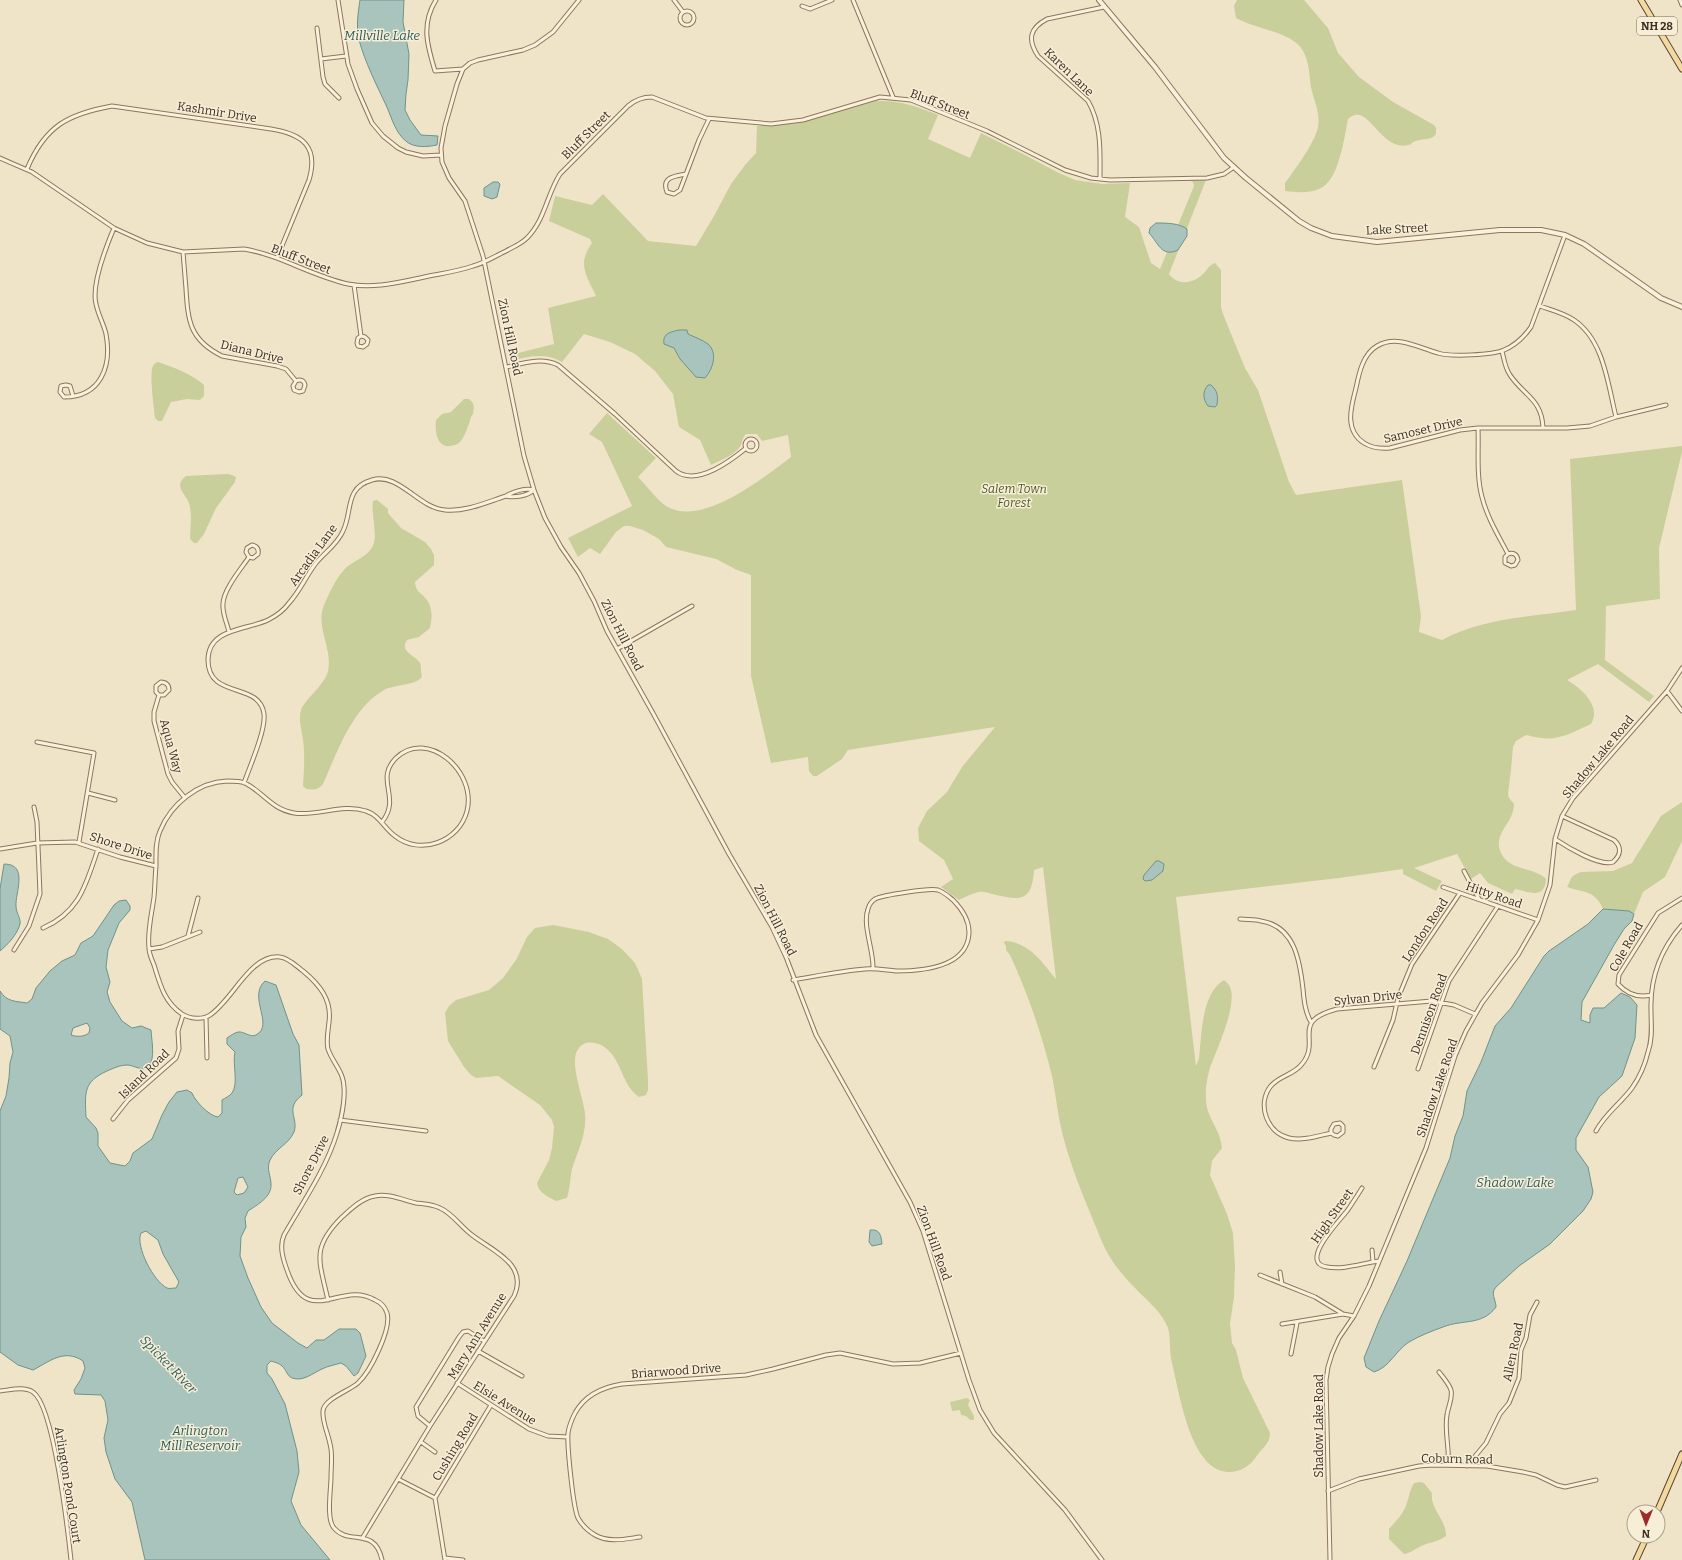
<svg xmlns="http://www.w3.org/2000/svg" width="1682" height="1560" viewBox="0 0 1682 1560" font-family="Bitter,serif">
<rect width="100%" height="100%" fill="#f0e4c8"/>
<path fill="#c9cf9b" d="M1237,0H1304L1328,28L1338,53L1359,77L1393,102L1434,125L1436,128V134C1431,141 1423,138 1416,141C1413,141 1411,145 1408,145C1380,152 1368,100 1348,119C1344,138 1339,182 1319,189C1308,194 1297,192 1285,191V183C1295,169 1311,148 1317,131C1322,115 1314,102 1311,87C1309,72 1309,52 1295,42C1278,30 1254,28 1236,18L1234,6Z
M876,101C899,100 917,106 938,115L928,139L970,158L981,133L1023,154L1057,172L1075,180L1102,184L1130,183L1125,217L1139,227L1151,263L1160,269L1194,186L1193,182L1189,180H1206L1169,274C1177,285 1191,284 1201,276C1207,271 1208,265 1215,263L1221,270V307L1223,314L1245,368L1258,390L1289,482L1296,495L1402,480L1421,616L1419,632L1442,640C1482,618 1531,617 1576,610L1570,459L1682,446V452L1659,548L1660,599L1606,606L1605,660L1654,696L1649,702L1598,664L1567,680C1581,688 1602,706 1591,724C1565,736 1555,743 1526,735L1516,741L1513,747L1511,770L1508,794L1509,798L1514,804C1514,824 1492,833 1501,853C1509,871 1534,867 1546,879C1545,900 1529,892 1515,889L1512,894L1488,883L1480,873L1471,879L1457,854L1414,868L1442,881L1436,891L1403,874V869L1339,878L1176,897L1196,1066L1199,1058C1202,1034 1201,994 1224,980C1226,982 1229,984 1230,987C1238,1005 1216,1051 1210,1068C1206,1080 1204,1099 1208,1111C1212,1123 1221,1134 1222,1148L1212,1161L1210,1175L1227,1214L1233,1233L1235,1266L1234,1297L1230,1324L1232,1343L1236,1350L1243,1378L1270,1433C1270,1444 1262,1448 1256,1457C1250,1466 1240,1472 1229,1472C1190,1472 1179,1390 1172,1363C1169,1352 1171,1339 1168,1328C1163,1314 1148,1301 1138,1291C1123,1276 1110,1261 1102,1242C1088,1207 1072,1172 1063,1136C1058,1117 1056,1096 1052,1076C1042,1035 1028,994 1010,955L1006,950V946L1004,943L1005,941C1029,942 1042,962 1056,979L1043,867L1034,870C1032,904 1018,900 992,894C988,893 983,891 979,892C973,893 965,897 959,900L941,887L953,879L944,860L919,841L918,828L927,811L947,792L962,767L995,727L848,750L842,759L817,776H813L809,771L808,757L771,763L751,676V575L737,570L716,559L666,547L659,539L643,530L630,526H624L616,532L600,554L590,548L578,557L568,538L632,506L602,442L589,434L607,413L656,458L638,477C646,485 657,500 666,506C702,528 763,478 791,457L788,435L762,441L757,434H746C741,439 743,444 739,448C732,457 720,460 711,465L700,440L679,427L673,394L655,371L635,354L610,342L584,334L562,362C546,353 531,356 514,360L510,358V355L554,344L548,308L596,296C586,275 577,264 592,243L590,239L549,221L555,196L592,205L603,194L648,241L696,246L714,216L731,184L745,165L756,153L757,126L796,123Z
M158,362C173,367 192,374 204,385V396L200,400L187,399L171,402L162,421H158L155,418C154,408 149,373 153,366C155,363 155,363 158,362Z
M464,399H469C475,403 474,408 473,414L471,417C469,424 465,437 459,443C456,445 454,445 450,446C436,448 435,429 436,420L442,414L451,412Z
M227,474L232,475L236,477L235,482L216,508L204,534L197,543H194L190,539C190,528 193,512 188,501C186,496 180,491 180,484C181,481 183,478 186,476Z
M377,500L388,509V513L401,528L425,542L431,549L434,555V565L415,582C416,593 421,592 427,600C433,609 432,619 430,628L419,637L407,640C399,652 415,655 420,663C421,665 421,670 421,672C422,675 422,676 421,678C415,685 393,685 384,690C352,708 337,753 323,784C318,790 314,790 306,789L303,786C304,771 305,755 303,740C302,731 298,720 301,710C304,700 325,685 328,671C333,649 315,627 324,605C329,594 335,580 343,571C352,560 369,558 374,543C377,530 371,515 373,501Z
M1682,802V841L1665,877L1643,892L1634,914L1629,911L1603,909C1595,890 1584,893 1567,887C1572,879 1569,876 1581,872L1613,871L1632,863L1661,816Z
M553,925L589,932L608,939L622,949L635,963L642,979L648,1080V1090L646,1095L639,1097C621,1085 622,1058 603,1046C594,1041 582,1040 577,1051C570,1065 583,1097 585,1113C587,1134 578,1150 572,1169C570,1178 570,1189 567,1198L556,1201C549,1197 538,1193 537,1183L549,1160L552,1148L554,1127L552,1120L540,1105L498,1076L476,1078L471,1075L464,1067L448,1041L445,1013L449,1006L456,1000L489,990L503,978L516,960L527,937L535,928Z
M967,1398L970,1400L968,1405L974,1416V1420H970L966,1416L961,1415L960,1410L952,1411L950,1402Z
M1420,1482L1424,1483L1432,1493C1430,1510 1446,1518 1446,1536C1438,1542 1430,1542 1421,1546C1415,1549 1411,1553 1404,1554L1389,1539V1529C1395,1522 1401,1516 1405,1508C1409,1499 1409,1491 1414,1483Z"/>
<path fill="#a9c4bc" stroke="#6f938a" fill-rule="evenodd" d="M360,0H404L403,22L409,54L408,80L406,94L405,110L410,120L421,135L438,136L437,145C427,147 415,148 407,142C395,133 392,118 386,105C376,84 365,62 359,40C356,27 358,13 360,0Z
M493,182H498L500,184L497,197L492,199L484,196V188Z
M1156,223C1166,223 1179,223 1187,229V236L1178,250C1161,258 1158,242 1149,233L1150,228Z
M679,330H687L688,334C694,337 703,340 708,344C718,353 713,369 705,378L696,377L680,359L674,348L664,344C662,333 671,332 679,330Z
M1208,385H1211C1218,391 1218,396 1217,405L1215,407L1208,406C1203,399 1202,392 1208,385Z
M1156,861H1159L1164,864L1163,871L1152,880L1145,881L1143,879L1144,875Z
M4,864C29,864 15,893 16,906C16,913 21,918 20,924C17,935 8,944 0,951V889Z
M126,900L130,906V910L119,923L108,950L106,967L110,982L107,992L110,1002L122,1021L132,1028L141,1026L151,1030C152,1044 155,1056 149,1068C142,1071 135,1066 128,1065C120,1065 114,1068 107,1071C83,1082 85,1093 86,1117L96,1128L98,1133V1146L110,1163L125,1166L130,1161L133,1153L152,1139L162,1115L169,1102L177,1092L187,1090L192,1093C195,1101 209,1116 218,1117L222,1113V1100C225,1098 230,1096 232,1093C239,1083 232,1064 235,1052L227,1044V1038C230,1036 234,1033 238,1032C244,1031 250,1038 256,1035C275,1025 247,997 265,981L276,985L293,1034L299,1045L302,1095C284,1109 299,1118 294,1132C289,1144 276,1148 270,1160C266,1169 271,1176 271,1184C272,1197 257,1205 248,1211L245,1218L246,1227L241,1237L240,1256L248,1278L261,1307L272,1323L298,1343L307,1348L316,1340H324L339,1329H356L360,1333L366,1356L358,1373L354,1376L346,1366L341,1363C334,1365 328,1366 322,1369C313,1373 303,1382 292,1378C287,1376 286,1369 282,1366C279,1363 274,1362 271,1361L267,1365V1373L272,1379L285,1404L297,1451L299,1472L291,1501L301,1525L330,1560H145L132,1502L115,1479L106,1452L104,1438L108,1420L105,1401L101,1395L75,1394L74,1390L81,1379L85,1368L83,1361C64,1348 49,1362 33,1370L18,1365L0,1352V1111L6,1096L9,1078L10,1063L13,1052L10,1036L0,1029V991C7,1002 15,1001 27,1003L32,999L36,988L50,971L62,961L75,955L81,943L93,936L114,905L119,901ZM87,1023L90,1028L89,1033C84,1037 77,1037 71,1035L73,1028ZM243,1177L248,1187L244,1193L237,1195L234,1192L238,1178ZM146,1231L158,1240L163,1254L179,1282L176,1288C173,1288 169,1289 167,1288C154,1282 135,1246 141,1233Z
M1603,909L1629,911L1634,914L1632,921L1624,929L1614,945L1582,1002L1581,1020L1590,1023V1015L1593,1008H1604L1621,993L1630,997L1637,1005L1635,1038L1622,1076L1599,1097L1576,1138V1150L1588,1167L1593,1192L1591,1199L1583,1211L1550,1244L1519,1266L1496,1287C1490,1294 1496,1299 1496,1307C1482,1326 1463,1319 1443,1327C1432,1331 1419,1336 1409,1342C1395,1351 1390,1367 1374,1372L1366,1367L1364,1358L1379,1321L1407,1261L1450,1158L1455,1136L1463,1116L1467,1091L1481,1062L1495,1026L1511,1008L1544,956L1549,951L1588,924Z
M870,1230C880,1229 881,1235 882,1244L872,1246L869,1242Z"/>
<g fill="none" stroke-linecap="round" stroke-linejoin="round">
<defs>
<path id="minor" d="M338,0L348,64L357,89L372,123L383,136L398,148L406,152L423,156L441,155
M436,0C421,24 427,45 435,71L463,69
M579,0L553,32L535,45L523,50L478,60L470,63L463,69L457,84L445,126L441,148L442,162L449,178L465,201L483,256L524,456L534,490L545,518L561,547L579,573L594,601L607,631L654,715L729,854L772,927L786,957L816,1035L910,1202L923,1231L969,1380L980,1410L994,1433L1065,1510L1102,1560
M674,0L683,12
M853,0L893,97
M1680,0L1682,5
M802,6L810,9L832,0
M680 18a7 7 0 1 1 14 0a7 7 0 1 1-14 0Z
M317,28L323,77L325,84L339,98
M321,59L346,56
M0,158L32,172L114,228L147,243L183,252L244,249C280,255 312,276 348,284C372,289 396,283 420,278C437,274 456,272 473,266C485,263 495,256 506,251C513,247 521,244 527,238C545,220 547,194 560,174L628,106C635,100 642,97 652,97L706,118L771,124L803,120L880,97L911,100L987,131L1065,170L1091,178L1110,180L1207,178L1224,174L1234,167
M27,169C45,126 68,114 112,106L271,129C302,134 319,146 309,180L277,258
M686,174C675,176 661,177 667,192L674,194L680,190L699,140L709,119
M1100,179C1100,153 1102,125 1088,101L1038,56C1027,39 1030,28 1047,19L1104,7
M1565,235L1531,327C1524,337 1516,345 1504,350C1493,355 1450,357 1438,353C1419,348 1397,334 1377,346C1363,354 1359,373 1356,388C1351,407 1344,430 1364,443C1372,448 1380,449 1390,448L1460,430L1478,428H1567L1590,426L1616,417L1666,405
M183,252C184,264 185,277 186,289C188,322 190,340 222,356L277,366L286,369L296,381L293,386L294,390L299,392L303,391L305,385C304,380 300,379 296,381
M354,285L361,336L358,338L357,343L358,346L363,347L367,344L368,340L365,337L361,336
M1540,306C1551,310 1564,313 1574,320C1604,340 1608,385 1616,417
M1502,351C1504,359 1505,368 1510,375C1524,396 1542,399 1543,428
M507,367C524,363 541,357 558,365L615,414L676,471C696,486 729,462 745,449
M73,396L70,386L66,385L61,386L60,392L64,397C101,397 112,366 106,334C103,321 95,310 95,296C95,275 106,247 114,228
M1478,428C1479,450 1476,475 1482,497C1487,517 1498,535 1508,554L1505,557V563L1511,566L1515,565L1518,560C1517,554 1513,552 1508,554
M745 445a6 6 0 1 1 12 0a6 6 0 1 1-12 0Z
M506,496C515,498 527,496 534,490
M229,632C227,623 222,613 223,604C223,590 241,569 249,557L253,558L258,554C259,549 257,546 252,545L247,548L246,552L249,557
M617,649L692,606
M1667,691L1682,711
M159,695L156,692V686L161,682C166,682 169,685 169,690L164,695H159L154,712V721L168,774L172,782L185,798
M37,742L94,753L79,842
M244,783C250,766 266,730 264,714C260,681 208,700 208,660C208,628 247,630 268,620C276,616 284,610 289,603C300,591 306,576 316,563C325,552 337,545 343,531C353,511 344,488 372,480C399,472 418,508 445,510C466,512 487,502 506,496C514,491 525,488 534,490
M88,793L115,800
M1555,839C1567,847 1600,867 1613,862C1621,855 1622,847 1614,840L1562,816
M0,849L37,843L75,842L120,857L156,866C155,876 155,887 154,897C152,913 147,931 149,948C149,954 152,960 154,965C160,984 164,1002 182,1014C190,1019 203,1020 210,1015C233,1000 250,954 280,957C289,958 296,966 303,971C320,985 332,1000 329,1022C328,1031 326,1041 328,1049C331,1058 337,1065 341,1074C348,1089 342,1117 337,1133C326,1169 303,1202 284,1235C279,1246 283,1259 287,1270C308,1331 340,1279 375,1300C380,1302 385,1307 387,1313C392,1329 370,1372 358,1383C349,1391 324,1399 323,1411C322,1422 328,1433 330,1444C333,1454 331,1466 331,1477C331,1489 326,1519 334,1528C349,1546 375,1526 382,1560
M156,866C156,855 155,842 160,831C171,804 198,782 227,781C232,781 240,781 245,783C263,792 271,809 294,813C317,817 342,803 366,811C379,815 384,828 395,836C420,856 459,842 467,811C477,771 427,728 396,758C374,780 402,797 382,822
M1464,871L1479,899
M1443,887L1538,920
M1240,919C1247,920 1254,919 1261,921C1295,926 1300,962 1303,989C1304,1000 1305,1012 1311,1022
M43,928C80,912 86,884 98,849
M188,936L198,898
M149,949L162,947L200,932
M14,950L29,926L40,894L37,822L34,807
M793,980C817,976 841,971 865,969C875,968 885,970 896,971C920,971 961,968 968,940C972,924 964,911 953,900C948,896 944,892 938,890C929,888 883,895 875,899C872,901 869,905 868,909C862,925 874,951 873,969
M1651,995C1638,998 1627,994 1618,984L1619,975L1658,913L1682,898
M206,1017L207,1058
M1374,1067L1393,1020L1398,998L1412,964L1460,893
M1418,1069L1449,981L1498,906
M113,1119L128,1100L176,1058L179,1049L178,1031L183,1015
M340,1120L426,1131
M1596,1131C1605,1114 1621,1103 1632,1088C1639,1078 1645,1065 1648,1052C1653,1038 1651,1024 1651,1010C1650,978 1661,949 1682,925
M1331,1133V1129L1334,1124L1340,1123L1343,1126V1132L1338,1136L1334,1135L1331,1133C1318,1136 1303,1141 1289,1138C1267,1133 1257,1105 1270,1087C1278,1076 1294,1075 1302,1064C1322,1040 1289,1022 1337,1009L1432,1001L1454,1005L1475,1014
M1362,1188C1357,1196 1352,1204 1347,1211C1340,1220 1298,1263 1327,1267C1344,1270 1363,1263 1379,1261
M1372,1250L1373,1262
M1280,1272L1282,1284
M1260,1275L1315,1297L1343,1314L1354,1316
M328,1300C319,1260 311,1248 342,1217C351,1209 362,1198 375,1196C388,1193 403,1200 416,1203C424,1204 432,1204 440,1208C452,1213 461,1227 472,1235C491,1250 529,1264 514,1296L430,1426L363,1537
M1282,1324L1343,1314
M478,1351L522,1376
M1291,1354L1297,1323
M1439,1372C1443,1377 1449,1384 1451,1390C1453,1399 1448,1406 1447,1415C1444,1432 1450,1448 1448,1465
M457,1383L529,1429L548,1436L568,1437
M0,1391C10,1390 24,1386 33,1392C54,1406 68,1532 71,1560
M430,1426L418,1416L416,1407L459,1337L463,1332L468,1331L484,1341
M421,1442L435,1452
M1467,1466L1486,1443L1500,1414L1509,1403L1519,1378L1521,1350L1526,1338L1530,1315L1537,1302
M398,1479L435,1498L445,1560
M1328,1491L1359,1479L1419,1466L1432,1465L1487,1466L1523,1472L1536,1475L1557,1485L1565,1487L1596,1480
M435,1498L491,1405
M640,1537C625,1539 609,1543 595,1535C588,1531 582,1525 578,1518C573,1507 567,1446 568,1433C569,1426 572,1419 575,1413C585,1395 603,1387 622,1384L746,1375L773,1369L826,1355L840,1353L893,1364L920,1363L961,1353
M445,1558L463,1560
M1330,1560L1326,1380L1328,1367L1332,1354L1339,1338L1354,1316L1369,1286L1426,1148L1455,1056L1466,1031L1482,1003L1518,955L1538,920L1550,885L1555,839L1562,816L1573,798L1667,691L1682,668"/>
<path id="tertiary" d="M1099,0L1155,67L1224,158L1246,178L1299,221L1311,228L1332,236L1377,242L1500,230H1541L1565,235L1584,244L1661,298L1682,307"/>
<path id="primary" d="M1641,0L1682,69
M1657,1512L1682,1454
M1636,1560L1647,1536"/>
</defs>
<use href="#minor" stroke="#8d765c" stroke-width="5"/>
<use href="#tertiary" stroke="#8d765c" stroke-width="6"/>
<use href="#primary" stroke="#5b4430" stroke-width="7"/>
<use href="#minor" stroke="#faf1dc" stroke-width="3"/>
<use href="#tertiary" stroke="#faf1dc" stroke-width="4"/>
<use href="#primary" stroke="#f3d9a0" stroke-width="5"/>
</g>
<g text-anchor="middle" stroke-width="3" stroke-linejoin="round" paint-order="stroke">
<rect fill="#f7eed8" stroke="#756857" stroke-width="1" x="1637" y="17" width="40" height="18" rx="3"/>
<g font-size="11" font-weight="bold" fill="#3d2e20">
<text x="1657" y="30">NH 28</text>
</g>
<g font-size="12" fill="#3d2e20" stroke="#f7eed8">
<text transform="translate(1069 72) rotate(44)" y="4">Karen Lane</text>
<text transform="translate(940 104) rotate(21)" y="4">Bluff Street</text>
<text transform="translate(217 112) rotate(9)" y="4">Kashmir Drive</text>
<text transform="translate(586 135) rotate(-45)" y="4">Bluff Street</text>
<text transform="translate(1397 229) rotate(-3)" y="4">Lake Street</text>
<text transform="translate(301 259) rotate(21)" y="4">Bluff Street</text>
<text transform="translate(510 337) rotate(78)" y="4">Zion Hill Road</text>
<text transform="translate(252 352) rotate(14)" y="4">Diana Drive</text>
<text transform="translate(1423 430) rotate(-13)" y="4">Samoset Drive</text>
<text transform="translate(313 555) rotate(-54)" y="4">Arcadia Lane</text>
<text transform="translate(622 635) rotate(63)" y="4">Zion Hill Road</text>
<text transform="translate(171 746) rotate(75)" y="4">Aqua Way</text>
<text transform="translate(1598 757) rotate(-50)" y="4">Shadow Lake Road</text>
<text transform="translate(121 846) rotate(18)" y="4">Shore Drive</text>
<text transform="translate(1494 895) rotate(19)" y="4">Hitty Road</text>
<text transform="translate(775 920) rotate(63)" y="4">Zion Hill Road</text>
<text transform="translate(1425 930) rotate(-57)" y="4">London Road</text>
<text transform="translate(1626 947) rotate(-60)" y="4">Cole Road</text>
<text transform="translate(1368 998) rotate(-6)" y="4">Sylvan Drive</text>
<text transform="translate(1429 1014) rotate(-70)" y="4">Dennison Road</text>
<text transform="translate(144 1074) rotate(-44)" y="4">Island Road</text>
<text transform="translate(1437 1088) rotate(-71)" y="4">Shadow Lake Road</text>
<text transform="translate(311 1165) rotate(-63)" y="4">Shore Drive</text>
<text transform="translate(1332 1216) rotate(-55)" y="4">High Street</text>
<text transform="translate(934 1243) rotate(70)" y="4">Zion Hill Road</text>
<text transform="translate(477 1336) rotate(-58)" y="4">Mary Ann Avenue</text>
<text transform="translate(1513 1352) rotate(-78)" y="4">Allen Road</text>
<text transform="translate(676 1371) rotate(-4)" y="4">Briarwood Drive</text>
<text transform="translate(505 1403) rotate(32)" y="4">Elsie Avenue</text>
<text transform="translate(1319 1426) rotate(-90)" y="4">Shadow Lake Road</text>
<text transform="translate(455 1447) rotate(-59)" y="4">Cushing Road</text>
<text transform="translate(1457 1459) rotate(1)" y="4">Coburn Road</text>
<text transform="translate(68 1485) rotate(81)" y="4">Arlington Pond Court</text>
</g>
<g font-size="12" font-style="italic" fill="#4d5a26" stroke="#f7eed8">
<text x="1014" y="493">Salem Town<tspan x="1014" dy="14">Forest</tspan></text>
</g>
<g font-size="13" font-style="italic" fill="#2f5d5a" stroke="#f7eed8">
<text x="382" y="40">Millville Lake</text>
<text x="1515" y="1187">Shadow Lake</text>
<text transform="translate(169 1364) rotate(46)" y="5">Spicket River</text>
<text x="200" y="1435">Arlington<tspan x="200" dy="15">Mill Reservoir</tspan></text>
</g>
</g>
<g transform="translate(1646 1524) rotate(181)"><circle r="19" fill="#f7eed8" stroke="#ada18e"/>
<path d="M0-3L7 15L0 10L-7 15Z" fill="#9e2a2b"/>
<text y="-6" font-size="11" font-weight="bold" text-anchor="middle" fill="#3d2e20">N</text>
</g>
</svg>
